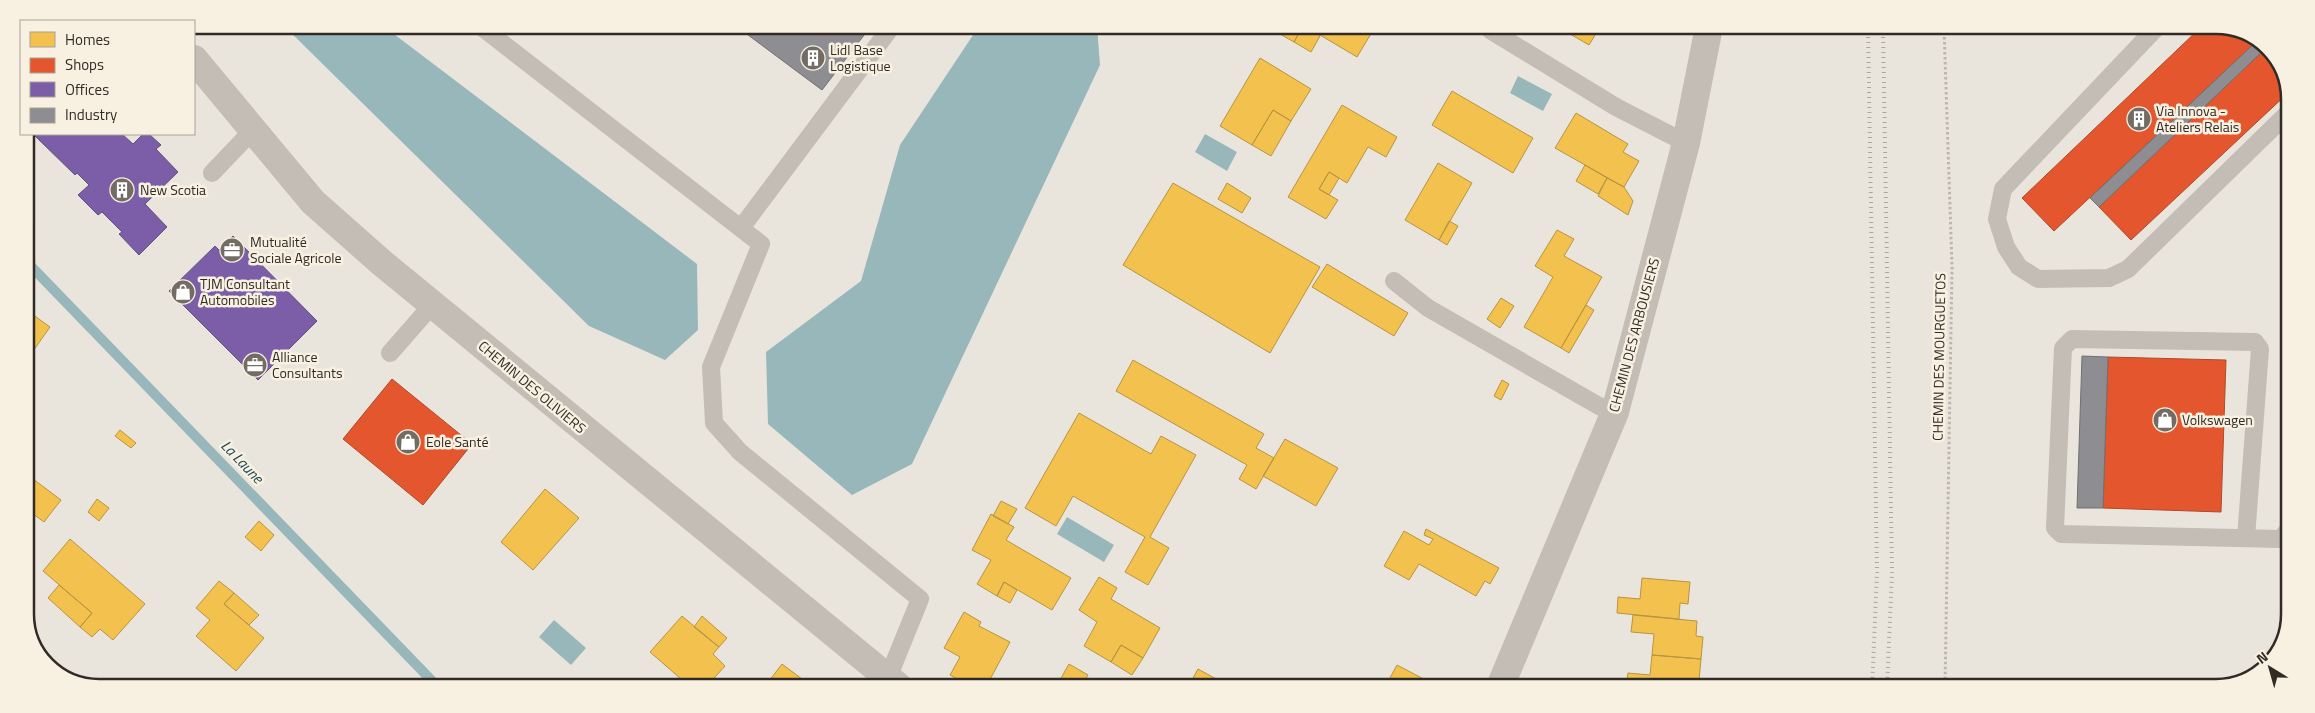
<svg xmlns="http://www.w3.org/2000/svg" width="2315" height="713" viewBox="0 0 2315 713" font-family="'Titillium Web',sans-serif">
<rect width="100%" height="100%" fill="#eae5dc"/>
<path fill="#98b7bb" d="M283,25H382L697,264L698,330L665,360L589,326Z
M979,26H1097L1100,65L912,464L852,495L768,424L766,352L861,281L900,145Z
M1518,76L1552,94L1543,111L1510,93Z
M1205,134L1237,152L1227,171L1195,152Z
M1067,517L1114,545L1104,562L1057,534Z
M554,620L586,648L571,665L539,637Z"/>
<path fill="#f2c14e" stroke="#b89442" d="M1275,26H1303L1294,42L1273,30Z
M1303,26L1320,36L1311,52L1294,42Z
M1305,26L1375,27L1357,57Z
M1558,27H1600L1589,45Z
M1260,58L1311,89L1291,121L1273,110L1252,145L1220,126Z
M1452,91L1533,138L1513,173L1432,125Z
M1342,105L1397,137L1386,157L1368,147L1347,183L1329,172L1319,189L1338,200L1326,219L1288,197Z
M1273,110L1291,121L1271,156L1252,145Z
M1576,113L1628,144L1623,152L1639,161L1624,187L1555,148Z
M1438,163L1472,183L1439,240L1405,220Z
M1585,165L1607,178L1598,194L1576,181Z
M1329,172L1339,178L1329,195L1319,189Z
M1607,178L1624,187L1633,201L1628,215L1598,196Z
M1173,183L1320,267L1270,353L1123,265Z
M1227,183L1251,198L1242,213L1218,199Z
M1449,221L1458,226L1447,245L1439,240Z
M1557,230L1574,239L1564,256L1602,277L1561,348L1524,327L1553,277L1535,266Z
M1327,264L1408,313L1394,336L1312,287Z
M1501,298L1514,306L1500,328L1487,319Z
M1586,305L1594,310L1569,353L1561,348Z
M25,309L50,327L31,354L25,350Z
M1133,360L1264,434L1256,448L1274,458L1256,489L1239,479L1247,465L1116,391Z
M1502,380L1509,384L1501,400L1494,396Z
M1079,413L1151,454L1161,436L1196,455L1150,537L1169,548L1148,585L1125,572L1145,537L1073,496L1056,526L1025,508Z
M120,430L136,443L131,448L115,436Z
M1285,439L1338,468L1316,506L1263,476Z
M25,473L61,500L44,522L25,508Z
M545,489L579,518L533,570L501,542Z
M97,499L109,508L99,521L88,512Z
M1001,501L1017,509L1008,524L993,516Z
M991,514L1014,527L1006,540L1071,578L1052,610L1004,582L997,596L977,584L991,560L972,550Z
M259,521L274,535L261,551L245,537Z
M1426,529L1499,568L1490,584L1485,581L1476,596L1419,564L1409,580L1384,566L1404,531L1429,545L1433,539L1424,535Z
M70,539L145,604L113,640L100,629L92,637L80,627L92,613L43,571Z
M1099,577L1117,588L1111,599L1160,628L1143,658L1121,645L1111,662L1084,646L1097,622L1079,610Z
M1642,578L1690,582L1688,604L1680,603L1679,619L1617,613L1618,597L1640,599Z
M219,581L234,593L224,604L264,638L236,671L196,636L210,620L196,608Z
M1004,582L1017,590L1010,603L997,596Z
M59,585L92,613L80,627L48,598Z
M234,593L259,615L249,625L224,604Z
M964,612L981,622L979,626L1010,642L986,687L971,686L950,675L960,657L944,648Z
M1633,615L1697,621L1696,636L1703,637L1701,659L1652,655L1654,634L1631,632Z
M682,616L719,647L713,654L725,666L707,686H689L650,652Z
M702,616L727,638L719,647L694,627Z
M1121,645L1143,658L1132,675L1111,662Z
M1652,655L1701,659L1699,681L1692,680L1691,687H1626L1628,673L1650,675Z
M782,664L810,685L809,686H776L769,681Z
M1069,664L1088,675L1081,687H1056Z
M1397,665L1437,686L1385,687Z
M1198,669L1231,687H1188Z"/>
<path fill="#e4572e" stroke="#af4a2b" d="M2200,28H2236L2257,41L2054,231L2022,198Z
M2267,47L2272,50L2289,92L2131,240L2099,207Z
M2108,357L2226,360L2221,512L2103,508Z
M392,379L472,444L423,505L343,439Z"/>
<path fill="#7b5ea7" stroke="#654f80" d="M33,134H122L133,144L143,134H149L161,145L156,149L178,172L145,204L167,227L139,255L119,234L122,232L102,212L98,215L78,195L89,185L77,173L75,175Z
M233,236L317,321L258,380L169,291L215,246L219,250Z"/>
<path fill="#8d8d92" stroke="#727071" d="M736,26H871L822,90Z
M2257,41L2267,47L2099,207L2090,198Z
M2082,356L2108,357L2103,508H2077Z"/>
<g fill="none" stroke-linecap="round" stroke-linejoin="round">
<path stroke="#98b7bb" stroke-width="10" d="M25,260L437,686"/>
<path stroke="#bcb6ae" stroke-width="3" stroke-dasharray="2.5 2.5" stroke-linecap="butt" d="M1944,27L1952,267L1945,688"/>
<path stroke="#c3bdb5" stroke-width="18" d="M479,25L761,244L711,367L714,423L740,452L920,599L888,678
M2157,27L2003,189L1997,219L2006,247L2019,267L2038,279L2109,278L2128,269L2290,111
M1490,30L1616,107L1686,143
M212,173L253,130
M741,228L892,26
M1394,281L1428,308L1599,406L1615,412
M390,353L432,305
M2246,538L2260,349L2255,342L2072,339L2063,348L2055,528L2061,534L2281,539L2288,530"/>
<path stroke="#c3bdb5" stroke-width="28" d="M194,59L313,202L382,263L898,686
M1500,687L1615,412L1686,143L1709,27"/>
<path stroke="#aaa6a0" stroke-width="4" stroke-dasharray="1 4" stroke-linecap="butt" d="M1868,27L1877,572L1872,688
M1883,27L1892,572L1887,688"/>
</g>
<defs>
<symbol id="building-disc" viewBox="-11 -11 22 22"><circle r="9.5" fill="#726c65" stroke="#f8f1e2"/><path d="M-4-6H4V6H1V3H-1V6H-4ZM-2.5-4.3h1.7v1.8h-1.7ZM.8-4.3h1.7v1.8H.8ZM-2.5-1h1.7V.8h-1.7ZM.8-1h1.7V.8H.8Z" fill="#fff"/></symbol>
<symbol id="office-disc" viewBox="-11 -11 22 22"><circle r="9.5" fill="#726c65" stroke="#f8f1e2"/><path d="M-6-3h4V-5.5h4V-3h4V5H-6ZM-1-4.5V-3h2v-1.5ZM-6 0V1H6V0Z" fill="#fff"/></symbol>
<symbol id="shop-disc" viewBox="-11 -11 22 22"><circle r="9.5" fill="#726c65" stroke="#f8f1e2"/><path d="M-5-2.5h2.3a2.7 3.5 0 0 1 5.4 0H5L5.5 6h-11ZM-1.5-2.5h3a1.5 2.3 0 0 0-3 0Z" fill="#fff"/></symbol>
</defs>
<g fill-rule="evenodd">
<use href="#building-disc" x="799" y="44" width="28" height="28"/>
<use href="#building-disc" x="2125" y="105" width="28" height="28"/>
<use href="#building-disc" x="108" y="176" width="28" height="28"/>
<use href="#office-disc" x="218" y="236" width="28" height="28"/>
<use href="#shop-disc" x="169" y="278" width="28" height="28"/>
<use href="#office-disc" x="241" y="351" width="28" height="28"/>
<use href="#shop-disc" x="2151" y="406" width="28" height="28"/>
<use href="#shop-disc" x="394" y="428" width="28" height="28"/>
</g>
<g text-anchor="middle" stroke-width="5" stroke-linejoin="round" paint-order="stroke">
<g font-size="14" fill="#322b25" stroke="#f8f1e2" text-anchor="start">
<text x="830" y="55">Lidl Base<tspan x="830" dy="16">Logistique</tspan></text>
<text x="2156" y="116">Via Innova -<tspan x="2156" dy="16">Ateliers Relais</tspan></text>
<text x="140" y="195">New Scotia</text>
<text x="250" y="247">Mutualité<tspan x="250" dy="16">Sociale Agricole</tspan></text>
<text x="200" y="289">TJM Consultant<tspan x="200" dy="16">Automobiles</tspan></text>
<text x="272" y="362">Alliance<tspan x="272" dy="16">Consultants</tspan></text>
<text x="2182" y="425">Volkswagen</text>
<text x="426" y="447">Eole Santé</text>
</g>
<g font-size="14" fill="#322b25" stroke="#f8f1e2">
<text transform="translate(1634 335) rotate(-75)" y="5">CHEMIN DES ARBOUSIERS</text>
<text transform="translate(1939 357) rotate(-89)" y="5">CHEMIN DES MOURGUETOS</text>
<text transform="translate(532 387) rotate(40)" y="5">CHEMIN DES OLIVIERS</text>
</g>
<g font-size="15" font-style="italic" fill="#1b4853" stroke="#f8f1e2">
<text transform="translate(242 462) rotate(46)" y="5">La Laune</text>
</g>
</g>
<path d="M0 0H2315V713H0ZM99 34H2216A65 65 0 0 1 2281 99V614A65 65 0 0 1 2216 679H99A65 65 0 0 1 34 614V99A65 65 0 0 1 99 34Z" fill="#f8f1e2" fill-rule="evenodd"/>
<path fill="none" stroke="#322b25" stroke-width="2.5" d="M99 34H2216A65 65 0 0 1 2281 99V614A65 65 0 0 1 2216 679H99A65 65 0 0 1 34 614V99A65 65 0 0 1 99 34Z"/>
<rect x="20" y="20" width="175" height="115" fill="#f8f1e2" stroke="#a9a296"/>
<rect x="30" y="32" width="25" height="15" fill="#f2c14e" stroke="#a9a296"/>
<text x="65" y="45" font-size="15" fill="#322b25">Homes</text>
<rect x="30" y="58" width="25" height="15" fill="#e4572e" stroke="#a9a296"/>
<text x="65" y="70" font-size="15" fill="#322b25">Shops</text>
<rect x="30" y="82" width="25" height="15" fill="#7b5ea7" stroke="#a9a296"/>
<text x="65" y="95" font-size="15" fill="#322b25">Offices</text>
<rect x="30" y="108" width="25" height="15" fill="#8d8d92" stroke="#a9a296"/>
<text x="65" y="120" font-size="15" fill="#322b25">Industry</text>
<g transform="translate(2270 668) rotate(323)" stroke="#f8f1e2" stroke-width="4" paint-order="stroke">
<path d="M0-4L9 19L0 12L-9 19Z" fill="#322b25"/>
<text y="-8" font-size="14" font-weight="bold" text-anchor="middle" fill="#322b25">N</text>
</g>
</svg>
